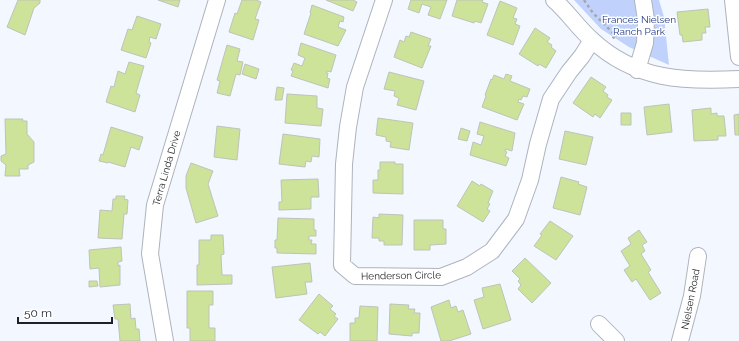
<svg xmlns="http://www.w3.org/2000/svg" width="739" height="341" viewBox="0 0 739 341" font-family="Raleway,sans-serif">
<rect width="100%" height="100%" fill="#f3f7ff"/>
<path fill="#c0d2fc" d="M574,0H659L664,17L669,65L629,47L601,29Z"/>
<path fill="#cce399" stroke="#bfc3b9" d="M18,0H40V3L34,8L25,35L7,27Z
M158,0H180L178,7Z
M242,0H256L261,2L255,19L259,20L253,40L229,32L235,13L237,14Z
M326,0H353L357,2L353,11Z
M411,0H447L440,19L428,15L431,7L422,4L419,13L408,9Z
M457,0H483L482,2L488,4L481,23L475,21L474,23L452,16Z
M500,1L517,8L513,18L517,19L515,24L520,26L513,45L487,35Z
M312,5L344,17L343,22L340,21L338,27L346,30L338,46L304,34L311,13H310Z
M708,9L710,27H705L706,33H702V40L683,42L682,35H680L677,12Z
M137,16L161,24L156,39L150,37L149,42L151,43L146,58L121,50L128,29L132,30Z
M535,28L550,38L547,42L552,45L551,47L556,51L546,68L539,64L538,66L519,54Z
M411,32L431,39L428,46H431L422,68L394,57L400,40L404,42L406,36L409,37Z
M301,43L336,55L331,72L327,71L326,73H328L327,78L330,79L328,88L291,76L293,71L291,70L294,63L302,66L305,58L298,55Z
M227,45L240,49L237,61L243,62L240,75L236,74L230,96L217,93L220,81L217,80Z
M129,62L144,66L136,93L140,95L135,112L106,102L111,86L114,87L118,71L125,74Z
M245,64L259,69L256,79L242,74Z
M389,72L424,81L416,110L397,105L399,98L394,96L395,91L384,89Z
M506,74L512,76L510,81L530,89L527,97L523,96L521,100L519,99L518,102L524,104L517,120L482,107L486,96L485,95L491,79L492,80L494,75L504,79Z
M591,77L606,87L603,91L608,95L607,97L612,100L600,118L595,114L593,117L573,103Z
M277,87L284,88L282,100H275Z
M287,94L317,96V108L323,109L321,126L285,123Z
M669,104L672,132L647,135L644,107Z
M711,108V114L717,113V116H724L726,136H718V140L694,141L692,110Z
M621,113H631V125H621Z
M739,114V135H735L734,115Z
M378,118L413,123L409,150L390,147L391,142L386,141V137L376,135Z
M5,119H23L22,121H27V134L34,142V162L28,165V169H19L20,176H5L6,165L1,161V156L6,154Z
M480,122L515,133L512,151L505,149V151L507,152L505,156L509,158L506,166L470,155L473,142L481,145L484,136L477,134Z
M217,126L240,129L237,160L214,157Z
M111,127L143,137L139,150L131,147L125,167L108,162V163L99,161L101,154L103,155Z
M461,128L470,131L467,141L458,139Z
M565,131L593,137L586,165L559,159Z
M283,134L320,139L319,157L312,156L311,162L306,161L305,167L279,164Z
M380,162H395V164H403V194L373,193V180H378V170H380Z
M191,163L213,171L208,184L218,216L196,223L186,188V176Z
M561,177L579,182L578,184L587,187L580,215L553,208Z
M318,179L319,197H311V209L279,210V202H282L281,180Z
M472,181L480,186L481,184L493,191L488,203L490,204L487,209L490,211L483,222L457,206Z
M116,196H125L124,199L128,200L127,214H124L122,239L98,238L100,210L112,211L113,199H116Z
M379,214L403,215L402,245H384V241H379V238H372L373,217L379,218Z
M278,218L314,219V230H316V236H309V240H312L311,244H316V254L277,253V248H275V240H277Z
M414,220H443V229H446V244L430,245V250H414Z
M550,221L573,236L556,260L534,246L542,235L540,234Z
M639,230L647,242L642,245L645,251L641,254L651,270L648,272L661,293L650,300L636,279L632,282L624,270L630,266L621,251L631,244L628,238Z
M211,235H223L224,254L221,255L222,275H232V284L197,285V265H199V240H211Z
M121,247L122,261L118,262V266L120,265V285L100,287L99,268L90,269L89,250Z
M525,258L551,283L532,303L518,289L521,285L518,281L520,279L512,271Z
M310,263L312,282H305L307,294L276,298L272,267Z
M89,281H97L98,286L89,287Z
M500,284L511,320L483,329L474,300L484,297L482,288Z
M187,291H213V305H209V328H215V341H190V328H187Z
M319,294L333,306L330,309L336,314L334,316L338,319L325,336L320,332L318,334L299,320Z
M449,300L451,308L456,306L458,312L463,310L471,334L449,341H441L431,307Z
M130,304L131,319L135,318L136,329H139L140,341H120L118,319H115L113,305Z
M390,304L409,305L408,309H415L414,313H420L419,333H412V336L389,334Z
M360,306L378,307L377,341H350V323H355V318H359Z"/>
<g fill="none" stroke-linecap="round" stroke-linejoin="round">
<defs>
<path id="minor" d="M384,0L355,87L348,127L344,164L342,265L355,276L441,277L467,267L492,251L516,219L530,180L538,144L551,99L569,72L582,56L592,40
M554,0C568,12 578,28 592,40C635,80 684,82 739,79
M733,0L739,57
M637,70L645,43L646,20L643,0
M599,324L616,341
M165,341L150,254L155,205L217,0
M680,341L692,296L698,256"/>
</defs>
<use href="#minor" stroke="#aeb3bc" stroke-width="18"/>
<path stroke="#a4a7ad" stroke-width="2.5" stroke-dasharray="3 3" stroke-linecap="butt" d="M584,0L593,13L615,35L612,40"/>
<use href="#minor" stroke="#fff" stroke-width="16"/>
</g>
<g text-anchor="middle" stroke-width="3" stroke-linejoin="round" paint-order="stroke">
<g font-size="10" fill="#213985" stroke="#fff">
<text x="639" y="23">Frances Nielsen<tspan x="639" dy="12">Ranch Park</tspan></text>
</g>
<g font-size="10" fill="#1f2124" stroke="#fff">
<text transform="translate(166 168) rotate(-74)" y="4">Terra Linda Drive</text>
<text transform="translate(401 275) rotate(-1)" y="4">Henderson Circle</text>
<text transform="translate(690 299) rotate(-79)" y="4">Nielsen Road</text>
</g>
</g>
<path d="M18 317v6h94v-6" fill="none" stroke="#1f2124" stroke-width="2"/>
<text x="24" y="317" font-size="12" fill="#1f2124" stroke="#ffffff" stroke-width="3" paint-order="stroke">50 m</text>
</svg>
